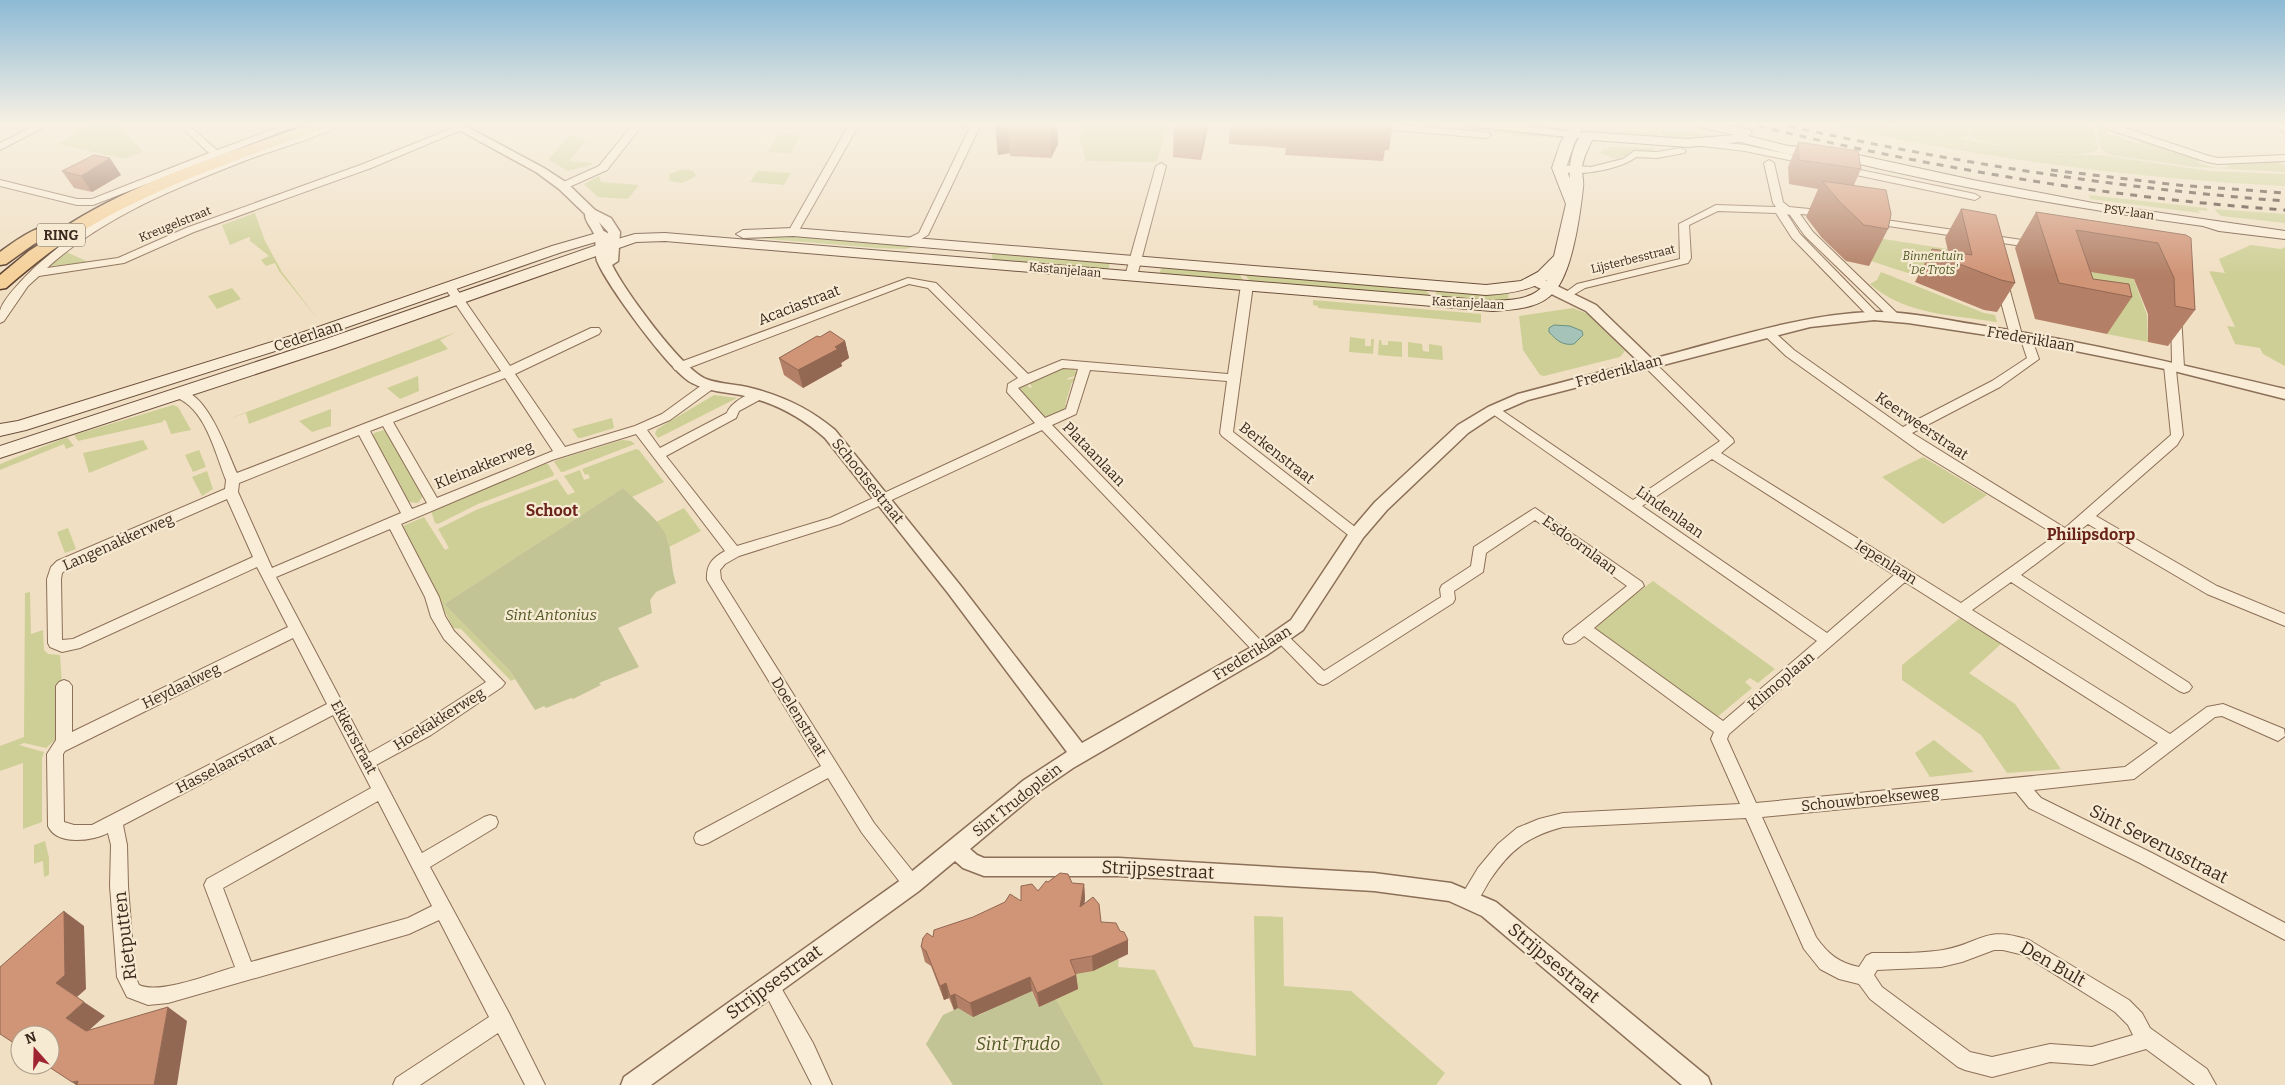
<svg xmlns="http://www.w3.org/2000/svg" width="2285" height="1085" viewBox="0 0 2285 1085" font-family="Bitter,serif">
<rect width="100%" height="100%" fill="#f0dfc3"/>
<path fill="#cecf96" d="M95,123H114L143,151L125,159L58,144Z
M1084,123H1168L1157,161L1153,162L1086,161L1080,139Z
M1820,123H1864L2058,155H2100L2210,171L2285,174V186C2129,178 1971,157 1820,123Z
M1869,123H1965L1970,136L1962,138Z
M1968,123H2070L2083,127L2088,124L2093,127L2098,149C2077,164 2007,145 1980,141L1973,137Z
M2098,123L2108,129L2106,134L2140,144L2143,141L2197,158L2199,160V163L2216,168L2229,167L2226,163L2277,161L2285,166V172L2195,167L2110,155L2101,149L2096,125Z
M1472,126L1543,135L1541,138L1471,130Z
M1619,131L1659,133L1660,137H1663L1661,132L1658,131L1695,133L1723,137L1701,140L1615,136L1620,134Z
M780,134L801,135L790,153L768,152Z
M569,136H576L574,139L586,140L569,161L593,163L591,165L568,171L548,160Z
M1609,147L1653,148L1654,151L1631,152L1618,160L1600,153L1604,149L1610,150L1607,148Z
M682,169L693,171L696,176L682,183L670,181L669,179L670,174Z
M758,171L791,173L784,185L750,182Z
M599,176L601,182L639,185L628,199L598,197L584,184Z
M2089,195L2206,208L2208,211L2198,210L2200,213L2090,199Z
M2214,209L2285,214V223L2221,216Z
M255,213L265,241L282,272L317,318L279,271L275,263L266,266L261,260L269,256L249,240L251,239L249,237L230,245L222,225Z
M774,233L918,246L905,249L877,248L743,237Z
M1871,237L1948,249L1950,255L1920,277L1871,261Z
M2251,245L2281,249L2285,247V366L2263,354L2260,348L2235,344L2227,326L2235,327L2209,271L2225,273L2219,259Z
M67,252L88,262L50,266Z
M994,253L1110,262L1108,271L996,262L991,256Z
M1162,265L1238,272L1245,283L1159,275Z
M2058,267L2133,277L2147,315L2148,342L2107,334L2104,320Z
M1881,272L1984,313L1995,315L1997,322C1953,315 1905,315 1870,284L1877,280Z
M1244,273L1424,288L1429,294L1427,296L1251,283Z
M232,288L241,299L217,309L208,296Z
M1435,288L1508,292L1509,302L1437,297Z
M1313,300L1481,314V323L1318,308V306L1313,305Z
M1573,308L1588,314L1625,351L1620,357L1544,376L1540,375L1523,350L1519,316Z
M456,332L440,340L448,349L249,424L246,413L226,420Z
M1350,337L1365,339V346H1371V339H1374L1373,354L1349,352Z
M1379,340H1381L1382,345H1388V341L1402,342V357L1378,355Z
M1408,342L1422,344L1423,351L1429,352V344L1442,346L1443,360L1408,357Z
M1060,368L1074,369L1079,375L1068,378L1067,380L1078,377L1077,382H1072L1065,405L1070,406L1069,409L1049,417L1044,416L1020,391V388L1025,383L1030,388L1032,387L1028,382Z
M418,376L419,391L400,399L387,388Z
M714,395L737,398L658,438L655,434L657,429Z
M173,405L178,407L191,430L171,434L166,421L163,420V422L78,441L74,435Z
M331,409V426L312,432L299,421Z
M612,418L614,428L581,438H578L572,429Z
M384,430L387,432L423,496L418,503L408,502L373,437L374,433Z
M67,437L74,446L66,449L64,444L0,470V464Z
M143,440L148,449L89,473L83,453Z
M622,440L631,441L635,444L563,472H561L554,462L557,460Z
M636,449L639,450L664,482L632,497L623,488L444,604L510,671L515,679L511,681L461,629L453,628L403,526L424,517L445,550L449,548L438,529L476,510L557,479L568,495L575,492L564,476L580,470L584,480L590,478L588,474L585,475L582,469Z
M199,450L206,467L193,472L185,455Z
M1923,457L1987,495L1943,524L1882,477Z
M545,464H548L554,474L553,476L478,504L438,524L435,523L431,511Z
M207,471L213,489L202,496L192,477Z
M684,508L701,531L669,547L668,539L656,522Z
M68,528L76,549L65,553L57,532Z
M1653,581L1775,669L1758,683L1750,678L1745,682L1752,688L1716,718L1596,629L1597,623Z
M30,592L31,634L43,630L44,650L48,654L60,655L62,684L57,738L46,748L24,743L19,745L44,752L42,758V822L23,829V763L0,771V746L24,737L25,593Z
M1960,618L2001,644L1969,673L2015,704L2061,769L2007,773L1981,735L1902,680V665Z
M1934,740L1974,772L1930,777L1915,753Z
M45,841L49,858V875L44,877L43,861L34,864V845Z
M1254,916L1283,917L1284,986L1351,991L1445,1073L1436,1085H1104L1056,999L1078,989L1070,973L1119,959L1118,967L1155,970L1194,1047L1256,1056Z"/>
<path fill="#c2c495" d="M623,488C635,500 665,525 668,541C672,555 671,569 676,583L656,592L650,600L652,613L618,628L639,667L599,683L601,685L573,699L571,698L546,708L544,706L535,710L510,671L444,604Z
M1031,990L1039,1007L1056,999L1104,1085H953L926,1044L943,1015L967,1004L979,1015Z"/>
<path fill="#a5c3b8" stroke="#6b9285" d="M1554,325L1570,326L1582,331L1583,335L1574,344C1563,346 1556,340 1549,332V328Z"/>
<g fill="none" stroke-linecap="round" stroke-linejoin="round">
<defs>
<path id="minor" d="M40,123H52L0,150V143Z
M177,123H186L217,150L291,123H304L93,205H77L0,186V180L77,199H92L209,153Z
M331,123H344C334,132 272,151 255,157C183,185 105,215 47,268L118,258L186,228L363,164L458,126L461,125L466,128L371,168L194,232L124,263L39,276L28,286L4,321L0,323C0,319 0,314 0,311C3,298 26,276 35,267C117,193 230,160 331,123Z
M634,123H644L607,170L567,188H559V184L599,166Z
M850,123H860L798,232L797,234H789L788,232Z
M953,123L981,124L928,235L913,244H905V240L919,233L970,127L958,126Z
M1373,123L1486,132L1491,135L1486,138L1370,128V124Z
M2098,123H2110L2209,156L2218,158L2285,155V161L2218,164L2207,162L2113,131Z
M2271,123H2281L2285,125V133Z
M1697,140L1745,145L1808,158L1813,161L1808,164L1745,151L1694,145V141Z
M1681,148L1686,151L1684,153L1657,158L1636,157C1623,169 1568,180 1554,168L1559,165L1591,167L1623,159L1634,151L1657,152Z
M1769,160L1774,163L1783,202L1789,207L1830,211V215L1826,216L1800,214L1813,232L1900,316L1902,318L1900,320H1892L1805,236L1790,215L1787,214L1800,234L1880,316L1874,319L1870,318L1792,238L1776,213L1718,211L1689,225L1691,258L1688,263L1585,288L1568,298L1562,295L1577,284L1680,259L1679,224L1716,205L1776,207L1773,203L1764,163Z
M1161,163L1166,166L1137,276L1135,278H1127L1125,276L1156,166Z
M1841,166L1975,194L1980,197L1975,200L1837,171V167Z
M1872,218L2036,242L2041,245L2036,248L1868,223L1867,221Z
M2001,277L2007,280L2022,335L2030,334L2039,359L2000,387L1912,433L2065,528L2171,435L2164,366L2166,363H2172L2171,316L2177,313L2181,314L2184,367L2182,370H2176L2183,435L2177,445L2096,516L2217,586L2285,614V626L2207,594L2088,524L2021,575L2189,683L2192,687L2189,691L2184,693L2179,691L2011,582L1972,610L2170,734L2207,707L2223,704L2284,729L2285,736L2278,741L2222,716L2215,717L2134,779L2034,790L2041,798L2152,853L2285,923V940L2140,863L2029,808L2016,792L1762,817L1816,937C1828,954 1839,963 1859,967L1866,956L1872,953C1895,953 1919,954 1943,950C1982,943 1984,925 2029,940L2129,1000L2142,1013L2150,1028L2207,1069L2216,1085H2195L2146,1049L2092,1065L2050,1062L1992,1077L1965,1070L1958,1067L1870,999L1859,984L1839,979L1820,969L1804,949L1746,818L1563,827C1528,836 1510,850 1490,880C1484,889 1479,903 1469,907L1463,905L1460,899L1463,893L1478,868L1498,844L1517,828L1539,819L1563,813L1740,804L1711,739L1714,732L1584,636C1578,641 1573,646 1565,643L1563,639L1565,635L1627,586L1535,520L1486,553L1483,572L1454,591L1455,599L1453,603L1328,683L1323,685L1318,683L1274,638L1276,634L1281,632L1286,634L1324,671L1441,597L1440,589L1442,585L1471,566L1474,547L1535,508L1642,582L1644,586L1594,628L1723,721L1817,641L1487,410L1489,407H1497L1633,500L1720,441L1645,367L1643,364L1645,361H1653L1733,439L1734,442L1721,453L1961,603L2056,535L1923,454L1786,356L1762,333L1768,329L1772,330L1794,350L1903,427L1992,381L2027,358L2020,337L2016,339L2010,335L1995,280ZM1712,459L1894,575L1827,633L1642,506ZM1905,582L2158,743L2125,767L1756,803L1727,739L1729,734ZM1994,950H2003L2024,955L2115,1012L2128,1025L2133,1035L2092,1047L2050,1044L1992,1057L1970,1052L1882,987L1874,975L1877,970L1941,967L1962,962Z
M908,278L936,283L1028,374L1062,360L1228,374L1241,285L1247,282L1251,283L1253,285L1233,432L1364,534L1362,538H1352L1222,436L1220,433L1227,381L1090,370L1076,414L1052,425L1266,646L1268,650L1266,654L1261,656L1256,654L1042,430L840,524L739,556L725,564L720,570L721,579L874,823L918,878L921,884L918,890L912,892L906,890L862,833L828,778L708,843L702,845L696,843L694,838L696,833L821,766L707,580C706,565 712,558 725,551L636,434L552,460L401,524L439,597L445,616L454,631L505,683L502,687L431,735L376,765L422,853L484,817L490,815L496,817L498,822L496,827L430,867L509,1013L545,1085H525L498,1033L420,1085H393L396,1078L489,1017L439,920L409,934L168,1003L148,1005L127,997L117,977L110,886L111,845L108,833C92,841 57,846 48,826L47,754L56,740V686L59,682L64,680L69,682L72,686V732L288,627L257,567L80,648L62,652L50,647L48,643L47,579L51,567L57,561L225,489L226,480C215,453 205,406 174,397L172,394L174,391C205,383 227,452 237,473L501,371L444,287L450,284L454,285L510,366L591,328H599L601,331L599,334L515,374L565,447L635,426L662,414L706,382H714L716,385L714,388L670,420L647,430L660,448L727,413C730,403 753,389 763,392L765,395L763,398L739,411L736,418L666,456L737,546L830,518L1035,423L1007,392L1008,384L1018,378L928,288L909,284L683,370H675L673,367L675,364ZM1063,368L1078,369L1066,409L1045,418L1018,388ZM505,378L553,451L437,498L393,422ZM383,426L427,503L412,509L370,431ZM359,435L401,513L272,568L238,492L239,483ZM227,499L253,557L73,639L62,640L61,579L62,573L67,569ZM390,529L425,597L431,617L444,639L486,682L419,725L369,753L276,577ZM293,638L327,704L92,825H74L64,822L63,754L65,751ZM333,715L371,788L207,879L204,885L235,967C212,973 161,995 139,985L135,976L128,886L127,845L123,825ZM378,801L432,906L408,918L251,962L223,888Z
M770,976L776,979L813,1043L832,1085H812L761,985L764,979Z"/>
<path id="tertiary" d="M446,123H460L544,168L567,183L595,210L611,218L620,232L618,261L612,265C625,291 681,368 706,379C719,384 734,384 747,387C781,395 809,408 835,430L960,585L1082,743L1255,645L1291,620L1351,530L1375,502L1458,425L1488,407L1518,394L1639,362L1586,311L1531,284L1529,281L1531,278H1541L1596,305L1652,359C1723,341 1800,314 1873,312C1908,311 1944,320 1978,325C2082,341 2183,365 2285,389V399L2170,370L2026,341L1908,323L1874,320L1810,327L1528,400L1498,413L1468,433L1387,510L1363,538L1303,630L1267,655L1073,768L1038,792L970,849L977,855L984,858H1119L1374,873L1451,883L1496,902L1708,1077L1711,1085H1682L1482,916L1449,901L1374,891L1119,876H984L963,868L955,861L919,891L651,1085H621L624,1077L905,877L1024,780L1067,752L948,593L825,438C800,416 773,402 741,395C724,392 707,391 692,383C670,372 607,285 597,261C594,252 597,243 594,234C591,226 585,222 585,214L559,189L536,172ZM599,222L608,232L607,238Z
M1463,123H1495L1587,133L1593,136L1587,139L1468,126Z"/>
<path id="secondary" d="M1572,123H1584L1574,144L1566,168L1570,179C1568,167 1574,135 1587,132L1688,139L1734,135L1695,126L1694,123H1716L1750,130L1752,133L1748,136L1788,146L1818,148L1825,152L1818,156L1788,154L1740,142L1688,147L1592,140C1588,149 1582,160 1582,169C1582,176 1584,181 1583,188C1580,215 1572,279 1550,296C1535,309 1511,310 1492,311L665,241L636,242L335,348L0,458V446L323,340L597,245L635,234L665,233L1492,301C1512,300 1537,300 1547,280C1528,291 1507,294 1486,295L793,236L743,238L736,234L743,230L793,228L1486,285L1521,281L1538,272L1554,256L1566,204L1552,168L1560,144Z
M1835,150L1973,180L2093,203L2285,231V239L2219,231L2203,226C2078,209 1953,187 1830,157L1828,154L1830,151Z
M604,231L611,235L609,238L562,252L313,339L26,430L0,436V424L18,421L301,333L552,246Z"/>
<path id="primary" d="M313,123H333L331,126C246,157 157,185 79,233C53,248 29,268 6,288L0,289V275L29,251L54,235L34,244L6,264L0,265V252C14,242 41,221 59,226L60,230C136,180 228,153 313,123Z"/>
</defs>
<use href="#minor" stroke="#8c6f58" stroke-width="2"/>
<use href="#tertiary" stroke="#8c6f58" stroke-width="3"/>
<use href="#secondary" stroke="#6d503c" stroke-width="2"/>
<use href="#primary" stroke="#593e2d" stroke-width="3"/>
<use href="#minor" fill="#faedd7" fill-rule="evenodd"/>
<use href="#tertiary" fill="#faedd7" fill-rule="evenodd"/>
<use href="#secondary" fill="#faedd7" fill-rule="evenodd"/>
<use href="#primary" fill="#f5d099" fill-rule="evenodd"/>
<path stroke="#3b291d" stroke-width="3" stroke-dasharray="7 7" stroke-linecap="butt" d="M1745,123C1923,166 2102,197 2285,210
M1775,123C1944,161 2113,188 2285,201
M2051,170L2178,185L2285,193"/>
</g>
<path fill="#b37f66" d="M479,123H491L487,127Z
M995,123H1057L1058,144L1051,158L1010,156V153L998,155Z
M1174,123H1209L1201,160L1173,157Z
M1230,123H1393L1389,150H1385L1383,161L1285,155L1286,148L1229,144Z
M1798,142L1861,169L1854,185L1888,229L1869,266L1846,261L1822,238L1806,217L1818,189L1789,184L1788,167Z
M62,171L121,175L92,192L74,188Z
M1961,209L2015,283L1997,312L1984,310L1915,282L1917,278L1932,249L1948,251L1945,238Z
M2036,212L2186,235L2195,310L2168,346L2148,342V314L2134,279L2091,272L2093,279L2132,297L2107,334L2035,319L2015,248Z
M820,337L845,341L849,358L841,363L842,366L803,388L784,375L779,358Z
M1048,882L1072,883L1084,884L1085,899L1084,904L1101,922L1128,954L1093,971L1076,974L1078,989L1039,1007L1032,991L973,1017L958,1008L954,1010L949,998L944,1000L931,966L925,962L921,947L933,937L1021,901L1038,891Z"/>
<path fill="#926853" d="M485,123H491L487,127Z
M995,123H1007L1010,153L998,155Z
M1042,123H1057L1058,144L1051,158L1049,124Z
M1203,123H1209L1201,160L1203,125Z
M110,158L121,175L92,192L81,176Z
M845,341L849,358L841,363L842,366L803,388L798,370Z
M1084,884L1085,899L1081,922L1080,907Z
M64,911L84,926L86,989L77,997L56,983Z
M1128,940V954L1093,971L1092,956Z
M1076,975L1078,989L1039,1007L1037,993Z
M1030,977L1032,991L973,1017L970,1003Z
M946,983L949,998L944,1000L940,986Z
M955,994L958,1008L954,1010L950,996Z
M84,1002L105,1016L87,1032L66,1018Z
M168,1007L187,1021L177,1085H154Z
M78,1081L85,1085H76L72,1082Z"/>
<path fill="#d09477" stroke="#926853" d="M1025,123H1050L1049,124Z
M1174,123H1203V125Z
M1317,123H1388V127Z
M1798,142L1858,151L1861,169L1799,160Z
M94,155L110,158L81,176L62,171Z
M1822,181L1886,190L1891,214L1888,229L1864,225L1839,201Z
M1961,209H1963L1996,215L2015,283L2001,280L1931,253L1932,249L1972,255Z
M2036,212L2186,235L2191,238L2195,310L2175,306L2174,278L2158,243L2076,230L2093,279L2129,284L2132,297L2059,283Z
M830,331L845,341L835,347L838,349L798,370L779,358L817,336L820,337Z
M1060,873L1068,874L1072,883L1084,884L1080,907L1093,897L1099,904L1101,922L1116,923L1120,931L1124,932L1128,940L1092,956L1070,960L1076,975L1037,993L1030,977L970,1003L955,994L950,996L946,983L940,986L926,951L921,947L923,938L927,933L933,937L934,930L973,917L1005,902L1010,894L1021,901V886L1032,884L1038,891L1046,881L1048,882Z
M64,911L65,975L56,983L84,1002L66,1018L86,1031L168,1007L154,1085H77L78,1081L72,1082L46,1065H50V1035H20V1047L0,1034V967Z"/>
<linearGradient id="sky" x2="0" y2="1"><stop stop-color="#8dbad5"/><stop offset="0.45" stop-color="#f8f1e4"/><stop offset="1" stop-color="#f8f1e4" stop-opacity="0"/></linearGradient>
<rect width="2285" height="275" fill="url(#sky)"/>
<g text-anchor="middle" stroke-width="4.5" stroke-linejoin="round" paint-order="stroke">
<g font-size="12" fill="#3b291d" stroke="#f7ead3">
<text transform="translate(2129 212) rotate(8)" y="4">PSV-laan</text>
<text transform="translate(175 224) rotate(-22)" y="4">Kreugelstraat</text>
<text transform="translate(1633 259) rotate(-14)" y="4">Lijsterbesstraat</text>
<text transform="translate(1065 270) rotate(5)" y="4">Kastanjelaan</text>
<text transform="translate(1468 303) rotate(3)" y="4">Kastanjelaan</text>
</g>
<g font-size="12" font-style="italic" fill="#505823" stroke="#f7ead3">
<text x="1933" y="260">Binnentuin<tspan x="1933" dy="14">'De Trots'</tspan></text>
</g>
<rect fill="#f7ead3" stroke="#736354" stroke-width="1" x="37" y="223.5" width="48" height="23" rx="4"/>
<g font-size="14" font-weight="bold" fill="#3b291d">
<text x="61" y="240">RING</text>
</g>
<g font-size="15" fill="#3b291d" stroke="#f7ead3">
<text transform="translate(799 305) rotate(-21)" y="5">Acaciastraat</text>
<text transform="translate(308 336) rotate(-18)" y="5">Cederlaan</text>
<text transform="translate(2031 339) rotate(10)" y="5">Frederiklaan</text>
<text transform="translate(1619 371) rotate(-15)" y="5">Frederiklaan</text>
<text transform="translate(1922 426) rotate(34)" y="5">Keerweerstraat</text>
<text transform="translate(1277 453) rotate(38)" y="5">Berkenstraat</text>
<text transform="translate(1094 454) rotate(46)" y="5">Plataanlaan</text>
<text transform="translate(484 465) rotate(-22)" y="5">Kleinakkerweg</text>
<text transform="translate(868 481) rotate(51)" y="5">Schootsestraat</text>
<text transform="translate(1670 512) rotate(35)" y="5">Lindenlaan</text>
<text transform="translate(118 542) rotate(-24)" y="5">Langenakkerweg</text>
<text transform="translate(1580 545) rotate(36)" y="5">Esdoornlaan</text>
<text transform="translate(1886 562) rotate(32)" y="5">Iepenlaan</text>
<text transform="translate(1252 653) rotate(-32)" y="5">Frederiklaan</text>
<text transform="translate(1781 681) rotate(-40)" y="5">Klimoplaan</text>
<text transform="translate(181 686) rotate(-26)" y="5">Heydaalweg</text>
<text transform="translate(799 717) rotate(58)" y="5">Doelenstraat</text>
<text transform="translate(439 719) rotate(-32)" y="5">Hoekakkerweg</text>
<text transform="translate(354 737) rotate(62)" y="5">Ekkerstraat</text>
<text transform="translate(226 764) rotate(-27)" y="5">Hasselaarstraat</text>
<text transform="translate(1870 799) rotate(-6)" y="5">Schouwbroekseweg</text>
<text transform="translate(1017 800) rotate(-38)" y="5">Sint Trudoplein</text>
</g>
<g font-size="15" font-style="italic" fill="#505823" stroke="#f7ead3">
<text x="551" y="620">Sint Antonius</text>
</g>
<g font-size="16" font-weight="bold" fill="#6a241a" stroke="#f7ead3">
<text x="552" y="516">Schoot</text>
<text x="2091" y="540">Philipsdorp</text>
</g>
<g font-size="18" fill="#3b291d" stroke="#f7ead3">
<text transform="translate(2159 844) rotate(27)" y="6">Sint Severusstraat</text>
<text transform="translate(1158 870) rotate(3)" y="6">Strijpsestraat</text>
<text transform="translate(125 936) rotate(-97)" y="6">Rietputten</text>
<text transform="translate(1554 963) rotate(40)" y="6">Strijpsestraat</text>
<text transform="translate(2053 964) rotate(30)" y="6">Den Bult</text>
<text transform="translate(774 982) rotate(-36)" y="6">Strijpsestraat</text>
</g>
<g font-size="18" font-style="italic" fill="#505823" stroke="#f7ead3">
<text x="1018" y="1050">Sint Trudo</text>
</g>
</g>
<g transform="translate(35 1050) rotate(340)"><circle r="24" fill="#f7ead3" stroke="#ac9d8a"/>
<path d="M0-4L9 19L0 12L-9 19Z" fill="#9e2531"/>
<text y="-8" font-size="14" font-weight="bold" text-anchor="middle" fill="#3b291d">N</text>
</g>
</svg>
